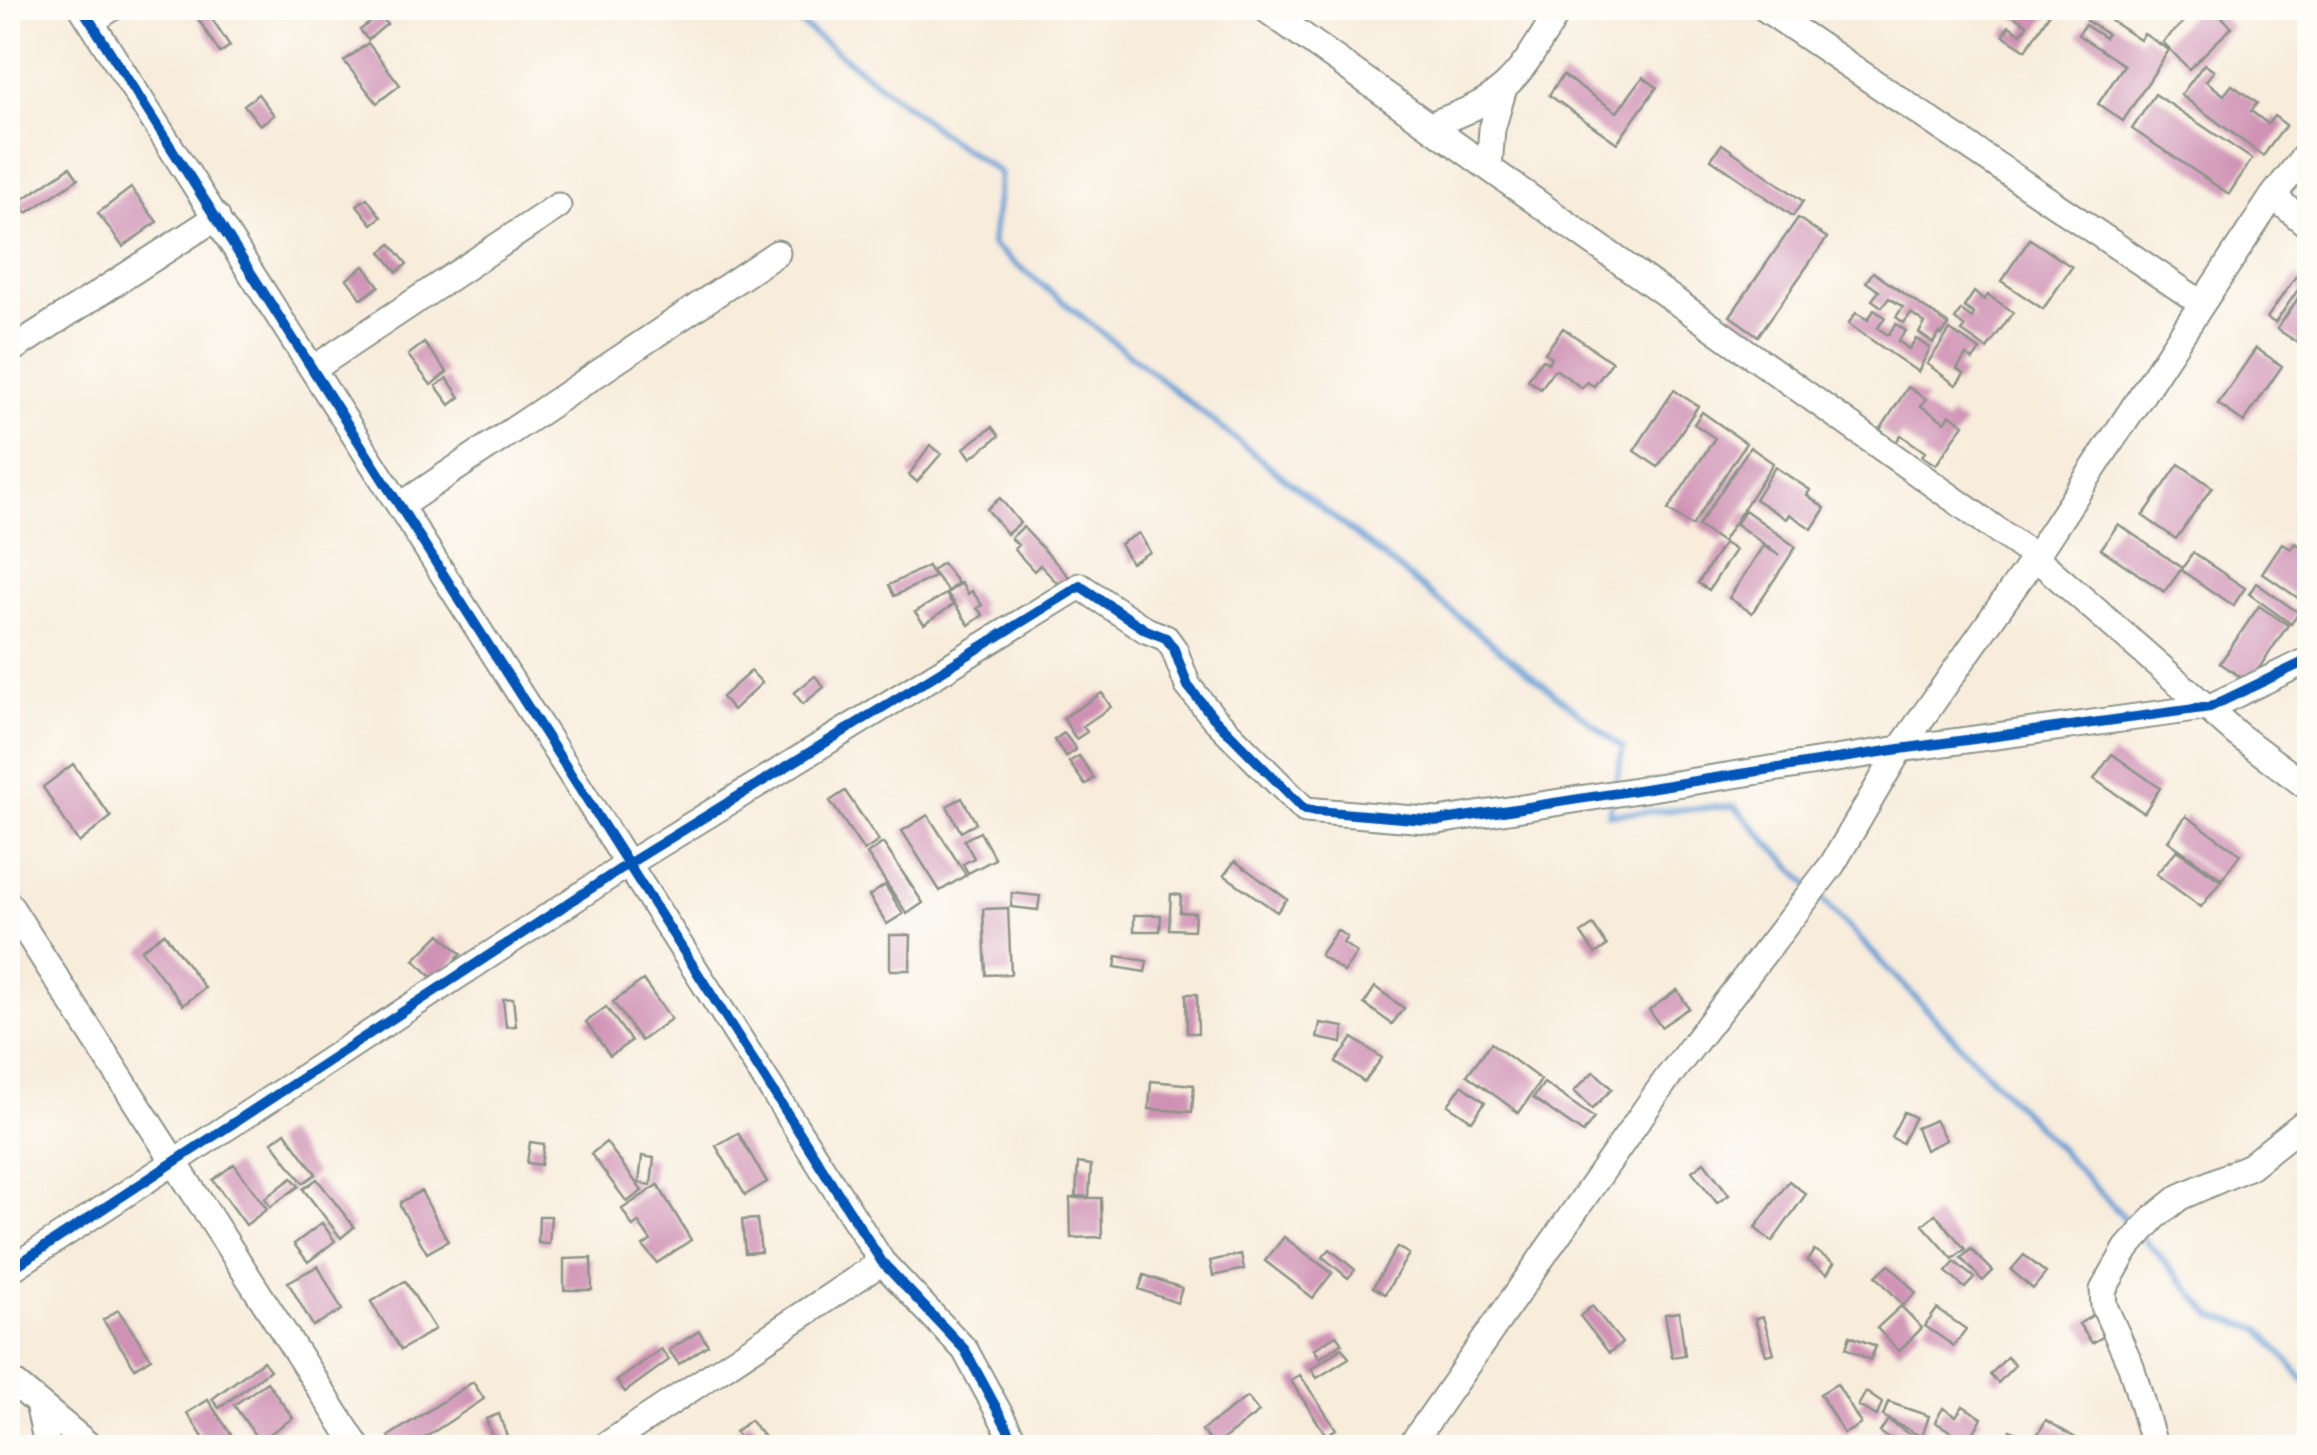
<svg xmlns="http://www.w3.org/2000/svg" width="2317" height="1455" viewBox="0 0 2317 1455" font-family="Vollkorn,serif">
<rect width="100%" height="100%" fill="#fdfcf7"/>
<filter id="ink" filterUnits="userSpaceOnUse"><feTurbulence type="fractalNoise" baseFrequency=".01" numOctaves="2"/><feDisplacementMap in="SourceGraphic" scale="20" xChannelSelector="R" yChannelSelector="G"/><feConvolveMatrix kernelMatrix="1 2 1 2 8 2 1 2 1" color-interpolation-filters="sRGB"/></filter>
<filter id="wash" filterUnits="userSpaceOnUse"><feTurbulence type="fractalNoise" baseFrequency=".0048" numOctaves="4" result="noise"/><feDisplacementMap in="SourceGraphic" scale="40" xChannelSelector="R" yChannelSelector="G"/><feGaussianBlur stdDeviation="2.25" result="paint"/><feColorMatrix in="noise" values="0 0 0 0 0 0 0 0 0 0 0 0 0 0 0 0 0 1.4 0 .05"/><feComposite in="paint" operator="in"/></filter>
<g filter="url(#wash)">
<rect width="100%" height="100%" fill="#f8ecdb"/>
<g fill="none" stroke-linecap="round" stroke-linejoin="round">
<path stroke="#679fd5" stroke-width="6" d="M780,8L951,140L1000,173L992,245L1623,748L1615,788
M1612,800L1609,814L1734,806L1809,885
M1817,894L2136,1230
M2144,1239L2213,1316L2260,1329L2310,1387"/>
</g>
<g id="blocks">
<path fill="#cf91b4" d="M197,8H205L230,46L220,53L193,11Z
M2001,8H2040L2049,14L2026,50L2003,35L2009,26L2021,34L2027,25Z
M2198,8H2213L2232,27L2189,69L2163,42Z
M2095,10L2140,40L2144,34L2169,50L2123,121L2098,104L2124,65L2078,35L2085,25L2105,38L2107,34L2087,21Z
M380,15L387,24L368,40L360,30Z
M368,43L400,85L377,103L344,61Z
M2204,64L2214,71L2206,81L2224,95L2232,85L2257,103L2251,111L2268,124L2274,116L2286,125L2263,156L2181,95Z
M1563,75L1617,112L1643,77L1657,87L1617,143L1549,95Z
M258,94L274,115L260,125L244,105Z
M2155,94L2252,159L2229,194L2132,129Z
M1722,144L1803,201L1793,216L1711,159Z
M70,167L78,179L27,213L19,202Z
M131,188L157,222L123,247L98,213Z
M367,198L381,217L372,224L357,205Z
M1798,218L1827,238L1758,336L1730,316Z
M2030,239L2072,267L2043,309L2001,281Z
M391,244L407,264L397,272L381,252Z
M364,266L379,286L362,299L347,279Z
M1873,272L1949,325L1942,335L1940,333L1933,343L1919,333L1925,323L1911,313L1904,323L1896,317L1903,307L1889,298L1882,307L1872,300L1879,291L1866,282Z
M2296,276L2310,285L2305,292L2310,295V351L2277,329L2301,294L2297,291L2275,323L2267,318Z
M1974,292L1984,300L1988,295L2013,312L1987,349L1962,332L1965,327L1955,319L1961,310L1972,318L1974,314L1964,307Z
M1874,310L1885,317L1878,328L1888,335L1896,324L1906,331L1898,341L1909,349L1916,339L1930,348L1918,372L1848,324L1856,313L1868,320Z
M1563,328L1612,362L1594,386L1587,382L1582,388L1557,370L1553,371L1541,389L1528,380L1542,359L1548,363L1551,357L1545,353Z
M1950,330L1980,350L1973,360L1966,355L1957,369L1964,374L1956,385L1927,364Z
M424,343L447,372L431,385L408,355Z
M2256,348L2282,366L2244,422L2218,404Z
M447,378L460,397L450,405L436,386Z
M1908,387L1926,399L1921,406L1945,422L1950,415L1964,424L1936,465L1922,456L1925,452L1901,435L1896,442L1880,430Z
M1674,390L1698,406L1658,467L1634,451Z
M1702,412L1746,443L1692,526L1668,510L1715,438L1694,424Z
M992,427L999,436L971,458L964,448Z
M930,445L941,454L917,482L909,475Z
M1750,447L1773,463L1722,542L1698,526Z
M2179,464L2212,487L2176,539L2143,516Z
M1775,467L1810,490L1807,495L1825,508L1812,529L1789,514L1786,519L1755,499Z
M1000,498L1020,523L1007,534L987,509Z
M1745,510L1796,547L1752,613L1729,598L1763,546L1779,555L1736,524Z
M2118,524L2182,568L2165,592L2101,549Z
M1023,527L1070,578L1061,587L1040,565L1034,571L1014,549L1018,545L1011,538Z
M1139,533L1150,552L1131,563L1120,544Z
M1724,543L1735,550L1709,590L1698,583Z
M2282,543L2291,549L2295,543L2310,552V596L2305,603L2262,573Z
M2193,553L2245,588L2233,606L2181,570Z
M942,563L958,583L948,591L932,571Z
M928,566L934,577L894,596L889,585Z
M961,583L968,594L972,591L982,605L977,608L983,615L969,625L947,593Z
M2256,583L2299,613L2291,624L2249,594Z
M946,594L953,605L924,624L915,612Z
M2259,606L2288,625L2249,683L2220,663Z
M751,671L762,683L733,710L722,697Z
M815,676L824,687L803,704L794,693Z
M1102,693L1111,707L1083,726L1087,732L1076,739L1063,718Z
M1064,733L1076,749L1066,757L1054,740Z
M2112,754L2160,788L2144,813L2094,779Z
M1079,756L1094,778L1085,785L1069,762Z
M73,764L111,817L79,843L43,787Z
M845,791L879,841L864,851L830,801Z
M962,798L976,823L961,832L947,806Z
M928,815L966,875L940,891L902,831Z
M2186,816L2240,854L2222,879L2168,841Z
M980,832L995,859L968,873L963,864L974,858L964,840Z
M883,843L923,903L907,914L867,854Z
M2177,850L2221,881L2201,907L2156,874Z
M1235,861L1287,899L1277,912L1224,875Z
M885,885L903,914L887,924L869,896Z
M1012,893L1040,896L1038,910L1011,907Z
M1171,894L1181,895L1180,912L1195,913L1194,930L1169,929Z
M1008,908L1011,974L986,975L983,909Z
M1134,915H1161L1160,931H1134Z
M1593,925L1607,946L1595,954L1581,933Z
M1337,930L1347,937L1343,943L1357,953L1344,972L1320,955Z
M164,933L205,988L183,1005L141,950Z
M440,934L461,954L436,981L414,960Z
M890,935H911L910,970H890Z
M1117,956L1147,961L1145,972L1115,967Z
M643,980L671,1019L641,1041L613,1002Z
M1375,987L1404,1008L1392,1024L1364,1004Z
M1677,990L1689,1008L1661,1027L1649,1010Z
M1186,994H1197L1198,1033H1187Z
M513,998L516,1026L506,1027L503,999Z
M606,1007L631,1041L610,1056L586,1022Z
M1320,1023L1344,1027L1342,1043L1317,1038Z
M1353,1038L1382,1058L1364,1082L1336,1062Z
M1491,1043L1541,1080L1519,1113L1467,1075Z
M1594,1071L1612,1089L1592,1109L1574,1091Z
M1151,1081L1194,1085L1192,1112L1149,1109Z
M1544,1083L1594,1118L1583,1133L1533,1098Z
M1462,1085L1485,1102L1472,1121L1448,1105Z
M1904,1112L1915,1117L1902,1143L1891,1137Z
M1935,1120L1946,1140L1925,1150L1916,1128Z
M285,1132L316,1174L303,1183L272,1142Z
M738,1133L767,1182L745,1195L716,1146Z
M530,1142L544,1144L541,1165L527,1163Z
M606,1142L642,1191L627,1202L591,1154Z
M642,1156L654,1158L651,1185L639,1183Z
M1704,1162L1729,1195L1717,1203L1692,1171Z
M1078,1163L1091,1165L1089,1197L1076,1196Z
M234,1164L267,1209L246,1225L213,1180Z
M292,1178L299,1186L270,1207L265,1198Z
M317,1179L354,1227L341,1238L303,1189Z
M1789,1181L1806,1194L1772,1242L1755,1228Z
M658,1185L691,1240L657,1263L643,1246L651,1241L638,1222L633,1227L622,1209Z
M421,1191L448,1241L427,1253L400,1206L401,1202Z
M1070,1198H1101L1102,1237L1071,1238Z
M1935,1214L1965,1249L1953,1259L1923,1225Z
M539,1216H551L549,1244L538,1243Z
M757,1219L761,1252L745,1253L742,1220Z
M322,1223L335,1241L308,1262L294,1244Z
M1284,1237L1332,1273L1313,1298L1265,1261Z
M1397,1247L1409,1254L1385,1294L1373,1287Z
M1330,1249L1355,1270L1348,1278L1323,1257Z
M1971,1249L1993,1271L1983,1281L1961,1258Z
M1814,1250L1834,1263L1827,1274L1807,1261Z
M1241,1254L1244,1269L1213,1276L1210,1261Z
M2024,1255L2046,1273L2033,1289L2011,1270Z
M591,1258L592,1290H564V1259Z
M1955,1262L1974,1278L1965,1288L1946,1272Z
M1889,1264L1916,1293L1903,1305L1876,1276Z
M318,1266L342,1310L313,1326L288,1282Z
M1144,1275L1182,1288L1177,1303L1139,1289Z
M405,1281L435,1329L401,1350L371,1302Z
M1592,1306L1622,1343L1609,1353L1580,1316Z
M1901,1306L1922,1328L1899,1351L1877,1328Z
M1937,1309L1966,1329L1954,1346L1925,1326Z
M118,1310L151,1358L135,1368L103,1320Z
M1679,1312L1685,1355L1672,1357L1665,1314Z
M2093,1315L2106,1335L2092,1343L2079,1324Z
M1763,1317L1774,1353L1766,1355L1755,1319Z
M699,1331L708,1345L679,1364L669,1350Z
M1336,1335L1342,1343L1320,1358L1314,1349Z
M1850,1336L1876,1346L1870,1360L1846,1348Z
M1342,1348L1349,1358L1317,1378L1311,1369Z
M661,1349L669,1360L625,1392L617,1381Z
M2007,1357L2015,1365L1998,1383L1990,1375Z
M263,1361L270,1370L219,1408L212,1399Z
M1300,1375L1336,1429L1326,1435L1291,1381Z
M267,1382L293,1418L259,1441L234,1405Z
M473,1382L484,1399L409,1448H396L389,1436Z
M1837,1384L1861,1424L1844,1434L1820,1394Z
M1866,1392L1882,1403L1877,1416L1858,1406Z
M1247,1397L1259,1412L1214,1446L1202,1430Z
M208,1400L240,1448H210L187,1413Z
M1888,1402L1929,1416L1922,1437L1883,1416Z
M1963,1406L1982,1418L1968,1442L1935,1422L1943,1408L1956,1416Z
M499,1414L511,1448H496L486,1419Z
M750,1420L773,1448H748L735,1432Z
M1888,1420L1918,1440L1913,1448H1903L1880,1432Z
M2046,1420L2092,1448H2053L2036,1437Z
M2010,1430L2050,1448H2021L2006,1441Z"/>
</g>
</g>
<g filter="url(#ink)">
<use href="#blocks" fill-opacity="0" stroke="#8c9488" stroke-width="2.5"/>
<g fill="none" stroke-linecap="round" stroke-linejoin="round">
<defs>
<path id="minor" d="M82,8L882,1262L965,1350L1018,1448
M1264,8L2035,557L2238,735L2310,789
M1764,8L2201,303
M91,22L112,8
M1429,125C1510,98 1518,77 1560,8
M1489,167L1492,129L1503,91
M2273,196L2310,227
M8,352L217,217
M313,369L558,206
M400,506L777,253
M8,903L358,1448
M8,1271L628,864L1080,586L1146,630L1166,638L1174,649L1188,686L1213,717L1305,810L1438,821L1900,749L2210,707L2310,659
M8,1378L92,1448
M38,1404L48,1448
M602,1448L882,1262
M1409,1448L1666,1080L1832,865L1900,749L2035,557L2273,196L2310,149
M2155,1448L2131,1366L2104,1306L2103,1290L2127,1248L2155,1217L2180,1197L2250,1166L2310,1118"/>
</defs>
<use href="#minor" stroke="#8c9488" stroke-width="29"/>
<use href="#minor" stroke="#fff" stroke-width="25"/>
<defs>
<path id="cycleway" d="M82,8L882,1262L965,1350L1018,1448
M8,1271L628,864L1080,586L1146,630L1166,638L1174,649L1188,686L1213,717L1305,810L1438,821L1900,749L2210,707L2310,659"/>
</defs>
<use href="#cycleway" stroke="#fdfcf7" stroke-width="16"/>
<use href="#cycleway" stroke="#0057b8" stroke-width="10"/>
</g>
</g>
<rect width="2317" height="1455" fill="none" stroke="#fdfcf7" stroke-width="40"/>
</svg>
